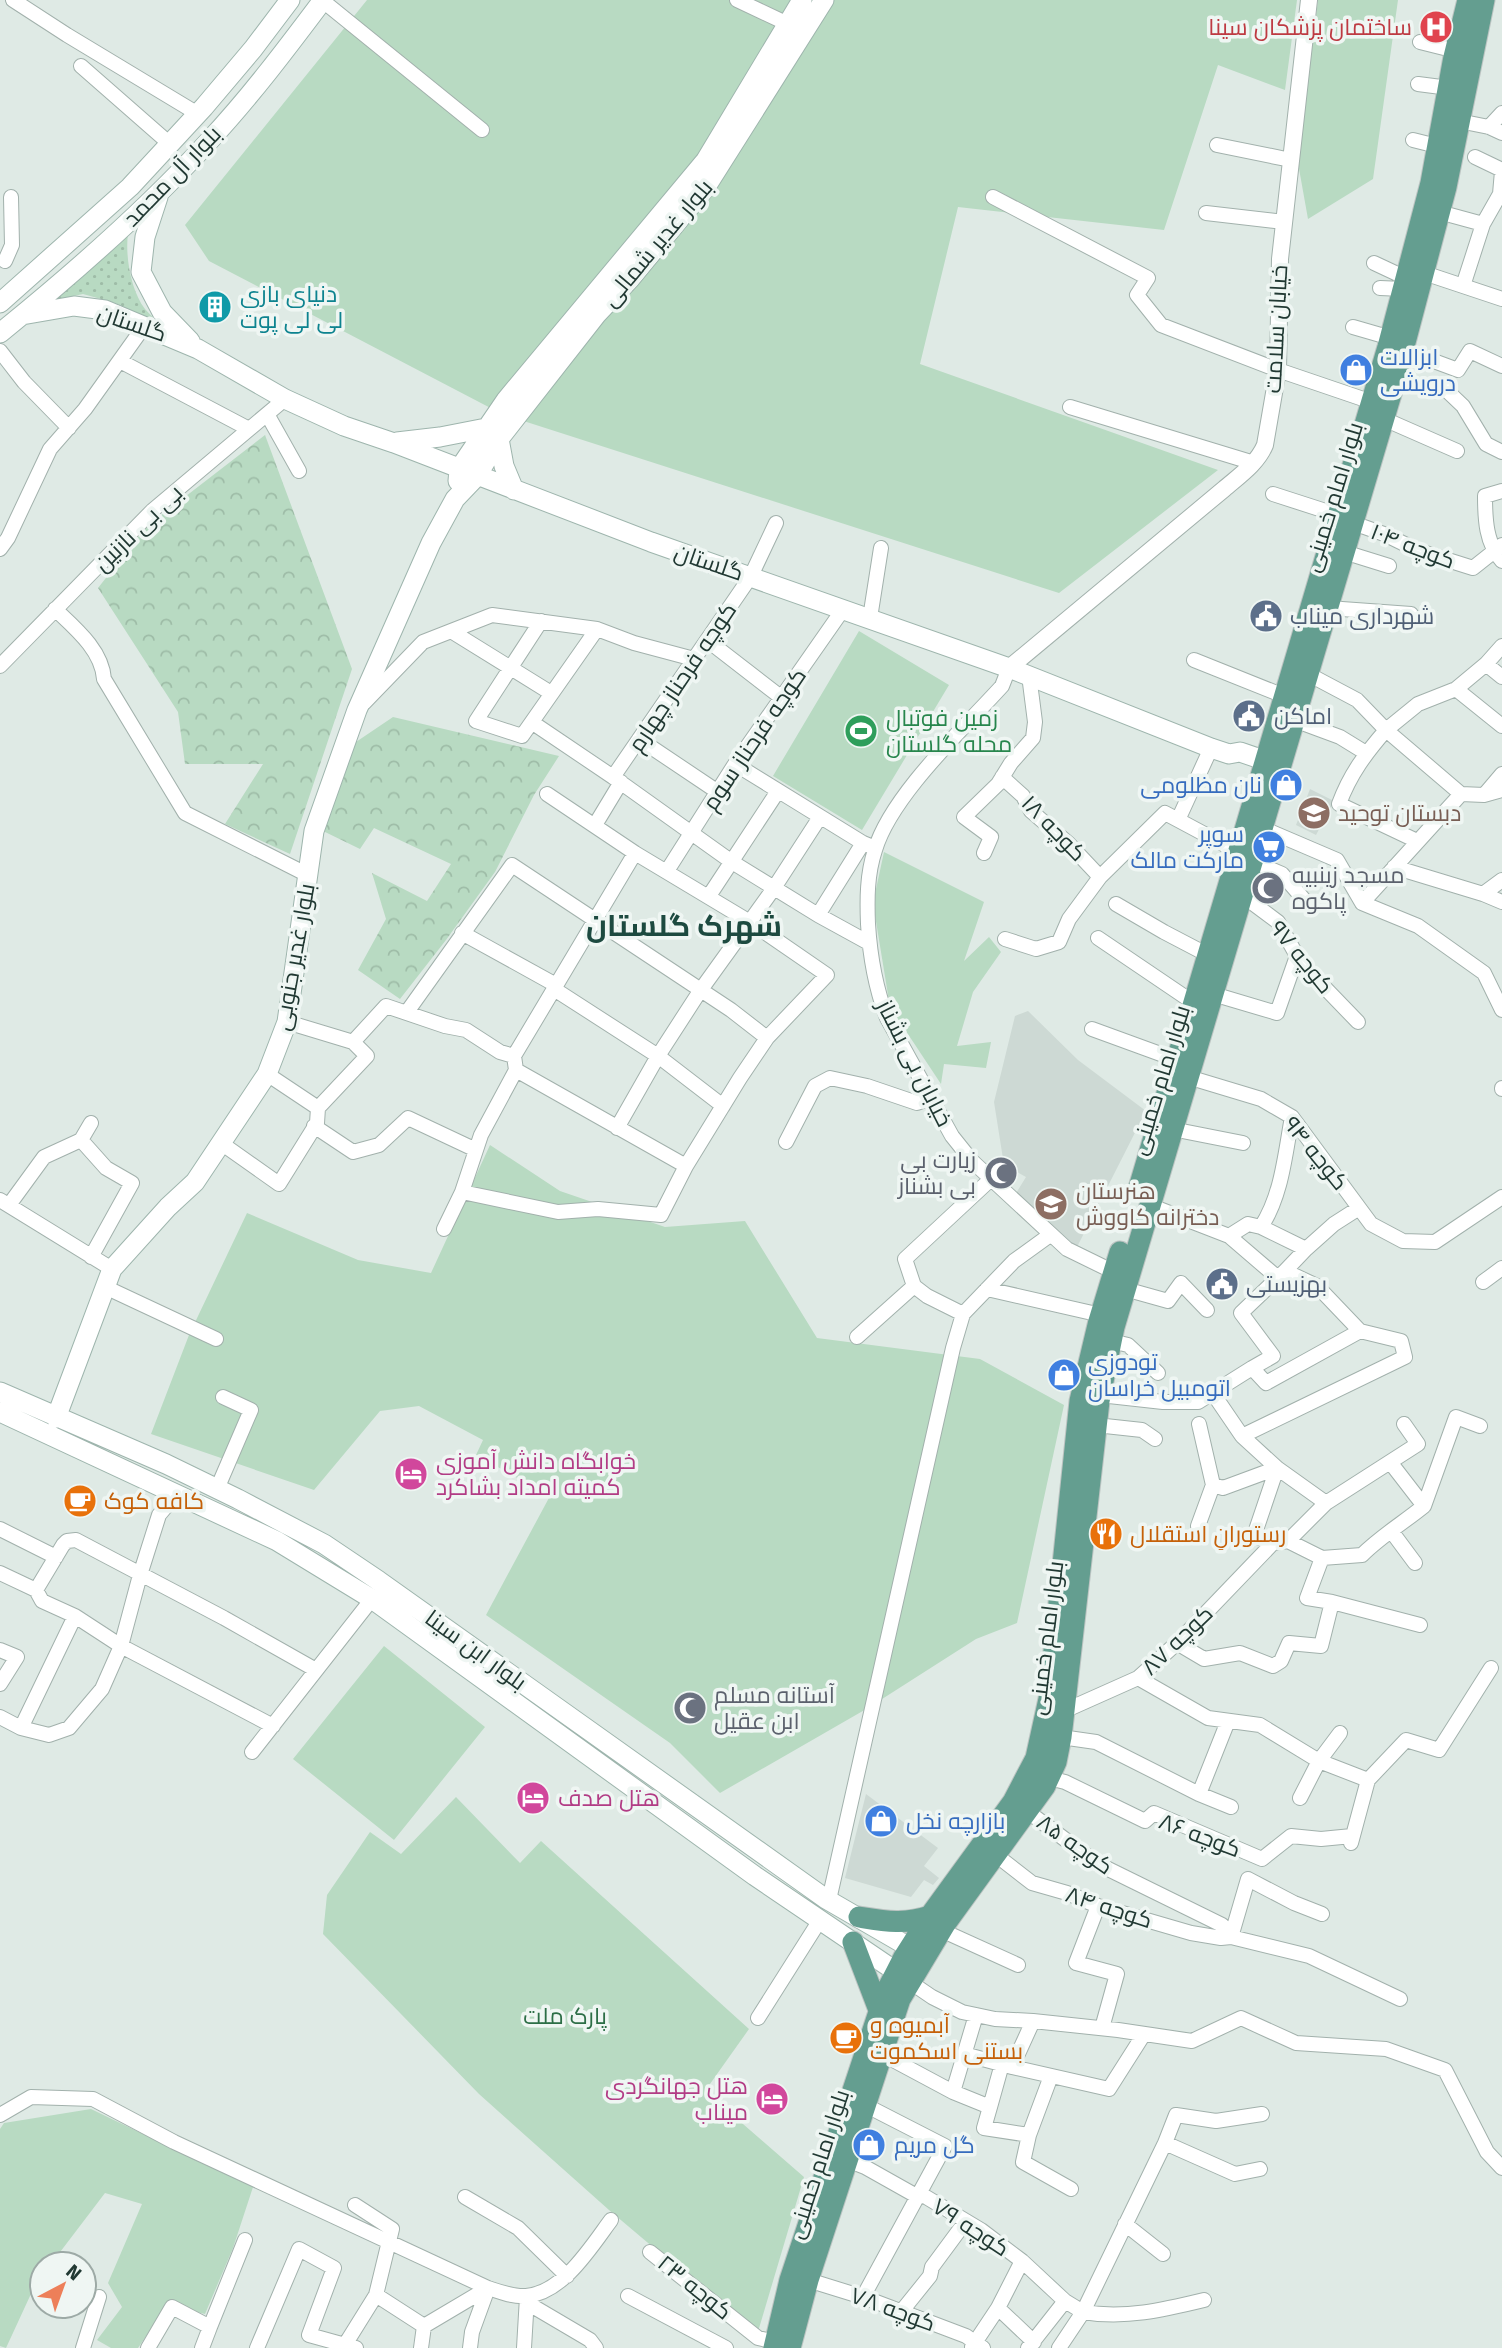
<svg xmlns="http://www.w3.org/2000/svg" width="1502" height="2348" viewBox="0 0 1502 2348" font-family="'Fira Sans',Cairo,sans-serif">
<defs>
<pattern id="grass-dots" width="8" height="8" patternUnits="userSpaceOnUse" patternTransform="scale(1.75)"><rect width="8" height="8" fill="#b8dac2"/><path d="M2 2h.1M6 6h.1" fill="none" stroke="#9ebca7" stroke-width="1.8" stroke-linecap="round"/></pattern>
<pattern id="forest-crowns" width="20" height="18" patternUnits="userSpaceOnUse" patternTransform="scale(1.75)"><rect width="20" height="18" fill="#b8dac2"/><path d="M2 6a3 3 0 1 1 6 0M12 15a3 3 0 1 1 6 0" fill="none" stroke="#9ebca7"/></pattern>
</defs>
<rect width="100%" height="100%" fill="#dfeae5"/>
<path fill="#cdd9d4" d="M1310,789L1334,801L1316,835L1296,825Z
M1028,1011L1078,1060L1146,1111L1077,1247L1054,1231L1015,1195L1026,1177L1004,1165L994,1102L1015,1016Z
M866,1794L938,1848L924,1866L939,1878L933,1885L924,1880L911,1897L845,1878Z"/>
<path fill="url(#grass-dots)" d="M128,234C125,256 131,291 145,309C150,315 156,320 162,325L115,303L83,294L56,300Z"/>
<path fill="url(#forest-crowns)" d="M265,435L352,669L290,854L225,824L263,764H185L178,712L98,588L146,527Z
M393,717L559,756L534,795L495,872L446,940L400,999L358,970L386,919L372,873L427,901L451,864L374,828L360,849L323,831L353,744Z"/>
<path fill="#b8dac2" d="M367,0H1297L1285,90L1218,65L1164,230L958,207L920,364L1218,470L1059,593L502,414L209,261L185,225Z
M1318,0H1398L1373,179L1308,219L1298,163Z
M859,631L949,685L862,830L773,776Z
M884,852L984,902L964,961L989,937L1001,952L973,992L957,1046L991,1042L986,1068L944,1064L941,1084L890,1007L873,903Z
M490,1145L560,1191L665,1227L745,1221L817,1338L980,1359L1064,1405L1017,1623L976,1639L868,1708L720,1793L670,1743L486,1615L550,1496L476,1455L483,1440L419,1406L380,1411L314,1490L151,1434L189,1335L247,1213L358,1260L431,1273Z
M384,1646L485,1727L394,1840L293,1759Z
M456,1797L520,1863L541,1841L749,2029L705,2091L804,2177L757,2335L609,2210L479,2094L323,1934L327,1895L370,1832L401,1854Z
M91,2109L253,2187L233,2248L205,2314L167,2305L138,2348H111L97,2340L122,2307L108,2283L142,2204L105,2193L51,2264H42V2278L30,2296L6,2348L0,2346V2129L4,2123Z"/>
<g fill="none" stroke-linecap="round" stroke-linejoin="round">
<defs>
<path id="minor" d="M13,0L67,35L198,114
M737,0L788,24
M323,1L482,130
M1420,42L1456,51
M81,66L170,144
M1418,84L1449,88
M1459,121L1489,127L1502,133
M1489,127L1502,113
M1413,140L1437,146
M1217,145L1291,160
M1475,157L1502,170
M993,197L1148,278L1137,295L1161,325L1278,370L1372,402
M1439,212L1483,224
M1206,213L1284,222
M5,261L12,245L11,197
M1374,263L1406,278
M1424,273L1502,299
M1463,286L1483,224L1500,194L1502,171
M1380,288L1403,289
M1353,327L1391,338
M1404,350L1458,370L1470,351L1502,366
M0,351L24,382L69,428
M120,361L249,429
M1394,384L1442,386L1463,406L1486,444L1502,452
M1070,407L1254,463
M267,414L299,471
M1384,419L1457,451
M1502,491L1485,496C1485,519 1486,544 1502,561
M1273,494L1338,515
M1353,523L1384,534L1419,551L1473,568L1502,545
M0,549L8,538L50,449L85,409L145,325
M1344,552L1389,566
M1328,608L1411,614
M55,609C75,628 102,650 104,679L185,813L308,875
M870,618L881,548
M541,621L476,721L522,736L597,629
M451,631L551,693
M707,640L782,698
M1194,660L1284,696
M1486,664L1502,677
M0,666L153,510L285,399
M1009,668L1002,686C963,729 891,796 875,850C867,874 867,899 868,924C870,956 876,989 887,1018L952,1136L972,1161L1067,1249L1114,1272
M1308,674L1357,700L1386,730L1418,704L1456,689L1486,664L1502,646
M1456,689L1502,726
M364,703L423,642L492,615L597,629L634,643L694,659
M1294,720L1340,737L1366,753
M533,723L613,777L732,862L818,915L869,943
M639,739L718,792
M735,764L863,843L875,848
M613,777L751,576L776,523
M1002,777L1023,796L1031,811L1068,843L1100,877L1165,813L1238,852
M1485,794L1502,774
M1178,820L1211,748
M595,825L621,782
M1262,828L1337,860L1362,903
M1417,841L1339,804C1350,774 1366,753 1386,730L1461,794L1484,795L1502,790
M984,853L991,837L964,817L998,784L1011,763L1033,738L1035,722L1029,675
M1252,861L1282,874L1306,902
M1394,867L1483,894L1502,880
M667,871L735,764L844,608
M1483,894L1502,902
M709,896L778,791
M1243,896L1278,922L1301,963L1358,1022
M1362,903L1418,926L1484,973L1502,1010
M1362,903L1461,794
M1116,904L1164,932L1208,955
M818,915L863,843
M462,933L556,985
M1098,938L1194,1003
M1005,939L1036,949L1059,942L1069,919L1100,877
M554,989L658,1056L723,1106
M1213,994L1277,1013L1297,956
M407,1012L512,865L731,1010L767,1038
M287,1022L353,1042L386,1006L445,1026L466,1030L500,1052L514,1056
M1092,1029L1177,1060
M516,1070L686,1166
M267,1074L318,1108L367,1056L353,1042
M1188,1077L1261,1099L1292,1117L1371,1224L1403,1241L1435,1242L1502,1197
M1502,1088V1089
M314,1126L353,1152L379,1145L408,1118L476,1150
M617,1128L658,1056L700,991L774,888L820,817
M1172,1129L1243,1143
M81,1140L106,1168L132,1183L91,1257
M786,1142L815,1086L830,1078L867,1086L917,1103L931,1098
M221,1143L279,1184L317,1123L318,1108
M462,1192L558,1212L598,1209L661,1215L686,1166L740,1078L767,1038L827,975L750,922L635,853L547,794
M0,1200L112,1269
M9,1205L44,1157L81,1140L91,1123
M1149,1205L1229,1236L1248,1224L1261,1227L1306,1249L1285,1271L1317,1286L1360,1331L1401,1341L1405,1357L1242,1436L1212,1392
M1261,1227C1282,1195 1285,1154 1292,1117
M444,1229L462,1192L481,1135L516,1070L514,1056L635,853
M1229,1236L1278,1278
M1306,1249L1334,1224L1359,1208
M1285,1271L1241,1313L1273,1356L1252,1368L1266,1383L1360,1331
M1483,1282L1502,1268
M914,1286L905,1259L991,1179
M105,1287L216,1339
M987,1289L1101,1315
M1125,1289L1168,1301L1181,1283L1207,1310
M857,1337L914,1286L927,1296L963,1314L1014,1261L1050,1235
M1111,1341L1128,1345L1158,1373
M1100,1395L1163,1402H1198L1252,1368
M1199,1424L1213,1485L1223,1488L1277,1468L1326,1503L1288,1541
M1096,1425L1142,1430L1155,1439
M1242,1436L1277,1468L1254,1536L1273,1543L1288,1541L1322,1558L1362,1555C1381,1536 1403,1523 1424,1506L1390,1462
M217,1489L251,1410L223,1397
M1326,1503L1418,1444L1404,1424
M1424,1506L1456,1417L1480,1426
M1198,1526L1213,1485
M0,1529L56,1557
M1392,1532L1415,1563
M1322,1558L1307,1598L1332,1602L1420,1625
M0,1573L36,1590L42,1601L75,1616L121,1646L273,1726
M36,1590L63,1545L67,1541L76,1540L224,1618L316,1670
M1177,1643L1204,1659L1240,1653L1273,1666L1281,1661L1289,1643L1321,1646L1332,1602
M0,1650L17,1657L0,1684
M1138,1678L1208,1718L1260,1725L1319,1761L1340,1733
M1064,1711L1138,1678L1177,1643L1273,1543
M0,1717L21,1728L49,1735L69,1728L102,1689L121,1646L140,1575L159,1515L169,1503L181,1495
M21,1728L75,1616
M1061,1737L1096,1742L1199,1794L1231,1807
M252,1752L372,1599
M1049,1778L1065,1782L1145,1821L1154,1813L1262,1859L1291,1836L1321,1839L1352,1836
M1199,1794L1228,1721
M1300,1798L1319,1761L1368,1780L1406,1740L1439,1750L1491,1668
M1027,1811L1098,1864L1222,1925L1231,1937
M1351,1843L1368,1780
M996,1855L1032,1883L1067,1893L1098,1906L1191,1933L1221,1938L1231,1937L1309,1956L1400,1999
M829,1900L953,1348L963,1314
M1098,1906L1076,1963L1117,1974L1102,2028
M941,1930L1018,1965
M1231,1937L1248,1879L1294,1903L1322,1914
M910,1982L932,1997L962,2012L995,2019L1033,2021L1118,2030L1192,2041L1241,2018L1296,2043L1386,2049L1445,2070L1487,2152L1502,2168
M758,2018L820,1920
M882,2054L953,2092L990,2107L1002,2064
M964,2054L1012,2067L1033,2021
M1012,2067L1109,2089L1144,2034
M1051,2076L1029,2135L1023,2162L1071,2189
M953,2092L976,2015
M990,2107L984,2128L1029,2135
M0,2115L31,2097L93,2099L174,2142L488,2288C500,2292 513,2297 526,2296C563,2293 591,2247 611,2220
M1165,2143L1235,2174L1260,2169
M847,2160L865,2167L913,2194L926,2197L981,2230L1022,2261L1065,2301L1083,2312L1165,2143L1176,2115L1216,2121L1262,2114
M465,2197L518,2228L567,2276
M1125,2224L1163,2254
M650,2252L758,2338L776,2342
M808,2280L863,2297L966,2336L983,2348
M376,2295L424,2326
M527,2296L534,2307L590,2340L596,2348
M628,2296L726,2348
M863,2297L945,2146L865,2105
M998,2308L1034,2342
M901,2312L930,2276L932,2267L966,2221
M210,2327L245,2240
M972,2347L998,2308L1022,2261
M83,2348L99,2297
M148,2348L172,2307L210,2327L202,2348
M257,2348L299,2249L334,2268L309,2335L356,2348
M343,2348L376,2295L392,2229L355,2205
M421,2348L424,2326L488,2288
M470,2348L472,2332L488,2288
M524,2348L527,2297
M1028,2348L1065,2301
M1059,2348L1083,2312C1125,2319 1163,2310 1204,2300"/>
<path id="tertiary" d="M1009,668L1224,489C1239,476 1257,464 1265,445L1278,370L1280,259L1309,0"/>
<path id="secondary" d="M158,197L145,237L141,272L162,312L190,341
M0,303L130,187L204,107L253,49L290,0
M22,315L74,306L105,310L198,349L285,399L344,426L394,443L651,542L1009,668L1211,748L1229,754L1240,752L1278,765
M0,333C73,274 145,211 209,141C250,97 287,48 323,0
M499,439L504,466L514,490
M397,442L440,437L486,428
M458,481L459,469L506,400L706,160L802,0
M0,1392L166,1464L238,1499L324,1544L379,1581L826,1899L921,1954
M0,1412L277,1541L372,1599L755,1876L907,1979
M56,1418L112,1269L168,1207L195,1182L267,1074L287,1022L314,831L357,710L431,543L455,499L477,476L499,439L597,314L630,279L706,187L824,0"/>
<path id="primary" d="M1139,1188L1388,347L1431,183L1454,57L1468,0
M859,1917C884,1921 905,1925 930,1916
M853,1942L879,2010
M774,2348L790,2280L885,1994L904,1957L930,1916L1013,1802L1036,1758L1049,1699L1080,1401L1099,1321L1120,1252
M790,2348L808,2280L900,1999L945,1924L1045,1786L1056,1762L1061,1737L1099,1401L1114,1327L1394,384L1446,187L1484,0"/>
</defs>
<use href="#minor" stroke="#a2b1ac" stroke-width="16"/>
<use href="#tertiary" stroke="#a2b1ac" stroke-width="18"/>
<use href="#secondary" stroke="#9eb5ad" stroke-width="21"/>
<use href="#primary" stroke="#bcc4c2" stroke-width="23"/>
<use href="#minor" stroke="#fff" stroke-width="14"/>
<use href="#tertiary" stroke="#fff" stroke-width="16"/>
<use href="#secondary" stroke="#fff" stroke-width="19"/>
<use href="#primary" stroke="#649e90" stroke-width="21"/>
</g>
<defs>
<symbol id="hospital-disc" viewBox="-11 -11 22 22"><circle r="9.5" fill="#e0444e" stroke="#eff6f3"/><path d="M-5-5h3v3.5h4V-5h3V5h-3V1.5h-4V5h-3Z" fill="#fff"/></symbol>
<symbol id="building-disc" viewBox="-11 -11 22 22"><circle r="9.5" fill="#0f9aa8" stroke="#eff6f3"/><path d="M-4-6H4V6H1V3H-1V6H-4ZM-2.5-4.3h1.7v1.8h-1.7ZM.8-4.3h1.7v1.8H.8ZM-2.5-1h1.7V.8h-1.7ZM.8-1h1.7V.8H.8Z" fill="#fff"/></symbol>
<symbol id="shop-disc" viewBox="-11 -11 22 22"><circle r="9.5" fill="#3f7fe0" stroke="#eff6f3"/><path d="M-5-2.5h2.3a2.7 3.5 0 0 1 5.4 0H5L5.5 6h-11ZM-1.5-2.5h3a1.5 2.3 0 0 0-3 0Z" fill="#fff"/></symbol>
<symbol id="civic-disc" viewBox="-11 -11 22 22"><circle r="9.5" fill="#5c6f8a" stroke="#eff6f3"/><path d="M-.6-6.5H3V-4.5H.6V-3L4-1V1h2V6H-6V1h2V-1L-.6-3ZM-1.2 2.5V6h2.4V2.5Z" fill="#fff"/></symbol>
<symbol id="stadium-disc" viewBox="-11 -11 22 22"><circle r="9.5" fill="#2e9e5b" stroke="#eff6f3"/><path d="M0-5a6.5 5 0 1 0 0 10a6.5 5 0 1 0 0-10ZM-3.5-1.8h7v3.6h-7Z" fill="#fff"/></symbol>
<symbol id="school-disc" viewBox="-11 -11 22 22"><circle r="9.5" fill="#8d6e63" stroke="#eff6f3"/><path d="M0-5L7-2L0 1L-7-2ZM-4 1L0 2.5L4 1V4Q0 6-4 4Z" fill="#fff"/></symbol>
<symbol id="supermarket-disc" viewBox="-11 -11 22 22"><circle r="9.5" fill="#3f7fe0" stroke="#eff6f3"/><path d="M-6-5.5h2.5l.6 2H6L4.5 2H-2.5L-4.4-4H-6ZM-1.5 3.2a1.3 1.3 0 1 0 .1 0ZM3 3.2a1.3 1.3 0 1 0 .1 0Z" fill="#fff"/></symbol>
<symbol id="mosque-disc" viewBox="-11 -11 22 22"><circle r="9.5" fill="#6b7280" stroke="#eff6f3"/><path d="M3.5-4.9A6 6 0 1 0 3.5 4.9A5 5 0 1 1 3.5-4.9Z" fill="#fff"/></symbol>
<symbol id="university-disc" viewBox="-11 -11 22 22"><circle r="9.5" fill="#8d6e63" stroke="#eff6f3"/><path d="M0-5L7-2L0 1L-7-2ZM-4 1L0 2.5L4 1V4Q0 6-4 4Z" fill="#fff"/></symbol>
<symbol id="hotel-disc" viewBox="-11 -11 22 22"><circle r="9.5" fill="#d1479c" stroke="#eff6f3"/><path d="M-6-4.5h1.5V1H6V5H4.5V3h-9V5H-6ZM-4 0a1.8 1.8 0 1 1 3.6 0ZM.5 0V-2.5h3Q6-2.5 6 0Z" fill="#fff"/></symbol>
<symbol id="cafe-disc" viewBox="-11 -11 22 22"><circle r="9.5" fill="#e8710a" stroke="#eff6f3"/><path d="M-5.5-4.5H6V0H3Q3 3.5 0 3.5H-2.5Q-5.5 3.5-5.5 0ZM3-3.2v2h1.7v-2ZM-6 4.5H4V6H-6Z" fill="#fff"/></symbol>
<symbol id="restaurant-disc" viewBox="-11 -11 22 22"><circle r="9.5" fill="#e8710a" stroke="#eff6f3"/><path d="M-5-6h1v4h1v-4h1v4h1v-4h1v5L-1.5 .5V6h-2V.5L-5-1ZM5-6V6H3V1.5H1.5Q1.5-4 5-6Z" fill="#fff"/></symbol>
</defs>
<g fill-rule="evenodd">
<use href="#hospital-disc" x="1417" y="8" width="38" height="38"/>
<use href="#building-disc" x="196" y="288" width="38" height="38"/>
<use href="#shop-disc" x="1337" y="351" width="38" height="38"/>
<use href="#civic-disc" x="1247" y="597" width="38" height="38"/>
<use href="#civic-disc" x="1230" y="697" width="38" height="38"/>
<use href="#stadium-disc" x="842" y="712" width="38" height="38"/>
<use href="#shop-disc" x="1267" y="766" width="38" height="38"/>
<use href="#school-disc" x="1295" y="794" width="38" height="38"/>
<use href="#supermarket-disc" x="1250" y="828" width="38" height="38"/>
<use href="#mosque-disc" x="1249" y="869" width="38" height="38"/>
<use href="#mosque-disc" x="982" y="1154" width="38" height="38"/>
<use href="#university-disc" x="1032" y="1185" width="38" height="38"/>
<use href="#civic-disc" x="1203" y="1265" width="38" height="38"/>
<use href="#shop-disc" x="1045" y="1356" width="38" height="38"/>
<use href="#hotel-disc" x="392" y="1455" width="38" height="38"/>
<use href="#cafe-disc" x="61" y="1482" width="38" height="38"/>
<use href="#restaurant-disc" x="1087" y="1515" width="38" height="38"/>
<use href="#mosque-disc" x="671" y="1689" width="38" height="38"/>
<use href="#hotel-disc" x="514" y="1779" width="38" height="38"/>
<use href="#shop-disc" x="862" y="1802" width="38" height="38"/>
<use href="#cafe-disc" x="827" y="2019" width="38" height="38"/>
<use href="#hotel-disc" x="753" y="2080" width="38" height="38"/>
<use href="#shop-disc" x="850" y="2126" width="38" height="38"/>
</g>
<g text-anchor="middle" stroke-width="7" stroke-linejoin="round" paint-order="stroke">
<g font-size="23" fill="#be3a42" stroke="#eff6f3" text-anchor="end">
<text x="1412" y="35">ساختمان پزشکان سینا</text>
</g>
<g font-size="23" fill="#213933" stroke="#eff6f3">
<text transform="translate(172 176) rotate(-46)" y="8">بلوار آل محمد</text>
<text transform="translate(657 243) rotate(-50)" y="8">بلوار غدیر شمالی</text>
<text transform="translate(132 323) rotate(19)" y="8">گلستان</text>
<text transform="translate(1276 329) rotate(-87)" y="8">خیابان سلامت</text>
<text transform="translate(1333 497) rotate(-73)" y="8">بلوار امام خمینی</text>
<text transform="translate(138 528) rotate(-44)" y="8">بی بی نازنین</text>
<text transform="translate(1413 546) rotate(21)" y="8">کوچه ۱۰۴</text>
<text transform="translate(709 562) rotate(19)" y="8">گلستان</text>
<text transform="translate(682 677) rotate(-56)" y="8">کوچه فرحناز چهارم</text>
<text transform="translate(754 739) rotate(-56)" y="8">کوچه فرحناز سوم</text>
<text transform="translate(1054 828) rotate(46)" y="8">کوچه ۱۸</text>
<text transform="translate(294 957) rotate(-80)" y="8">بلوار غدیر جنوبی</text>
<text transform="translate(1302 957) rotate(51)" y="8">کوچه ۹۷</text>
<text transform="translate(915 1063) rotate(63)" y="8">خیابان بی بشناز</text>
<text transform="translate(1160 1080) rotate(-73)" y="8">بلوار امام خمینی</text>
<text transform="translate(1316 1153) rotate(51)" y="8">کوچه ۹۴</text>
<text transform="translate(1046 1638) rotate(-83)" y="8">بلوار امام خمینی</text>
<text transform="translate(1177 1640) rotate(-44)" y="8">کوچه ۸۷</text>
<text transform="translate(476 1650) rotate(36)" y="8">بلوار ابن سینا</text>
<text transform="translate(1200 1835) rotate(21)" y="8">کوچه ۸۶</text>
<text transform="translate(1075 1844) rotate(35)" y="8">کوچه ۸۵</text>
<text transform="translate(1109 1907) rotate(18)" y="8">کوچه ۸۴</text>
<text transform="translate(818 2164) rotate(-72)" y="8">بلوار امام خمینی</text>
<text transform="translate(971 2227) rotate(33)" y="8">کوچه ۷۹</text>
<text transform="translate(695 2287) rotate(39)" y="8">کوچه ۲۳</text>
<text transform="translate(893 2309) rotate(20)" y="8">کوچه ۷۸</text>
</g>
<g font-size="23" fill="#0d838f" stroke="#eff6f3" text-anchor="start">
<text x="240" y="302">دنیای بازی<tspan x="240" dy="26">لی لی پوت</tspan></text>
</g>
<g font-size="23" fill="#366cbe" stroke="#eff6f3" text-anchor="start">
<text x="1380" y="365">ابزالات<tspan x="1380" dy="26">درویشی</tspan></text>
<text x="1262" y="793" text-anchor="end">نان مظلومی</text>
<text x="1244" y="842" text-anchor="end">سوپر<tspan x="1244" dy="26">مارکت مالک</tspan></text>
<text x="1088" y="1370">تودوزی<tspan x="1088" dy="26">اتومبیل خراسان</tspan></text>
<text x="906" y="1829">بازارچه نخل</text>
<text x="894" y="2153">گل مریم</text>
</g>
<g font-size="23" fill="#4e5e75" stroke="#eff6f3" text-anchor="start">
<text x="1290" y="624">شهرداری میناب</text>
<text x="1274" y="724">اماکن</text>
<text x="1246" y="1292">بهزیستی</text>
</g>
<g font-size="23" fill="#27864d" stroke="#eff6f3" text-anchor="start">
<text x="886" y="726">زمین فوتبال<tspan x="886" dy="26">محله گلستان</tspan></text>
</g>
<g font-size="23" fill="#785e54" stroke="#eff6f3" text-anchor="start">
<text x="1338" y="821">دبستان توحید</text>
<text x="1076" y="1199">هنرستان<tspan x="1076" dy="26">دخترانه کاووش</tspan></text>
</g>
<g font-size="23" fill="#5b616d" stroke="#eff6f3" text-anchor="start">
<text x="1292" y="883">مسجد زینبیه<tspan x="1292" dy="26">پاکوه</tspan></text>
<text x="976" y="1168" text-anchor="end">زیارت بی<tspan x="976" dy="26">بی بشناز</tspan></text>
<text x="714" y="1703">آستانه مسلم<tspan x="714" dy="26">ابن عقیل</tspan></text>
</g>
<g font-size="23" fill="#b23c85" stroke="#eff6f3" text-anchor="start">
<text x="436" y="1469">خوابگاه دانش آموزی<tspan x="436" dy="26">کمیته امداد بشاکرد</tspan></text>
<text x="558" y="1806">هتل صدف</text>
<text x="748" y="2094" text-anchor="end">هتل جهانگردی<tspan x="748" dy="26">میناب</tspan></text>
</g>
<g font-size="23" fill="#c56008" stroke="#eff6f3" text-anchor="start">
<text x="104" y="1509">کافه کوک</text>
<text x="1130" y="1542">رستورانِ استقلال</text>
<text x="870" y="2033">آبمیوه و<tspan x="870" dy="26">بستنی اسکموت</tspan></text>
</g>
<g font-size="23" fill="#2c6e46" stroke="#eff6f3">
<text x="565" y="2024">پارک ملت</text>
</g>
<g font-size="30" font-weight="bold" fill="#1d4a40" stroke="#eff6f3">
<text x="684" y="936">شهرک گلستان</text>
</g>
</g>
<g transform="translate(63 2285) rotate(41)"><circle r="33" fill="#eff6f3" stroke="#9daaa6" stroke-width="2"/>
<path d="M0-5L12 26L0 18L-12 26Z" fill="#ed7f59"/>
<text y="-10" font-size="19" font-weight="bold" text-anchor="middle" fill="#213933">N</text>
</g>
</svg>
